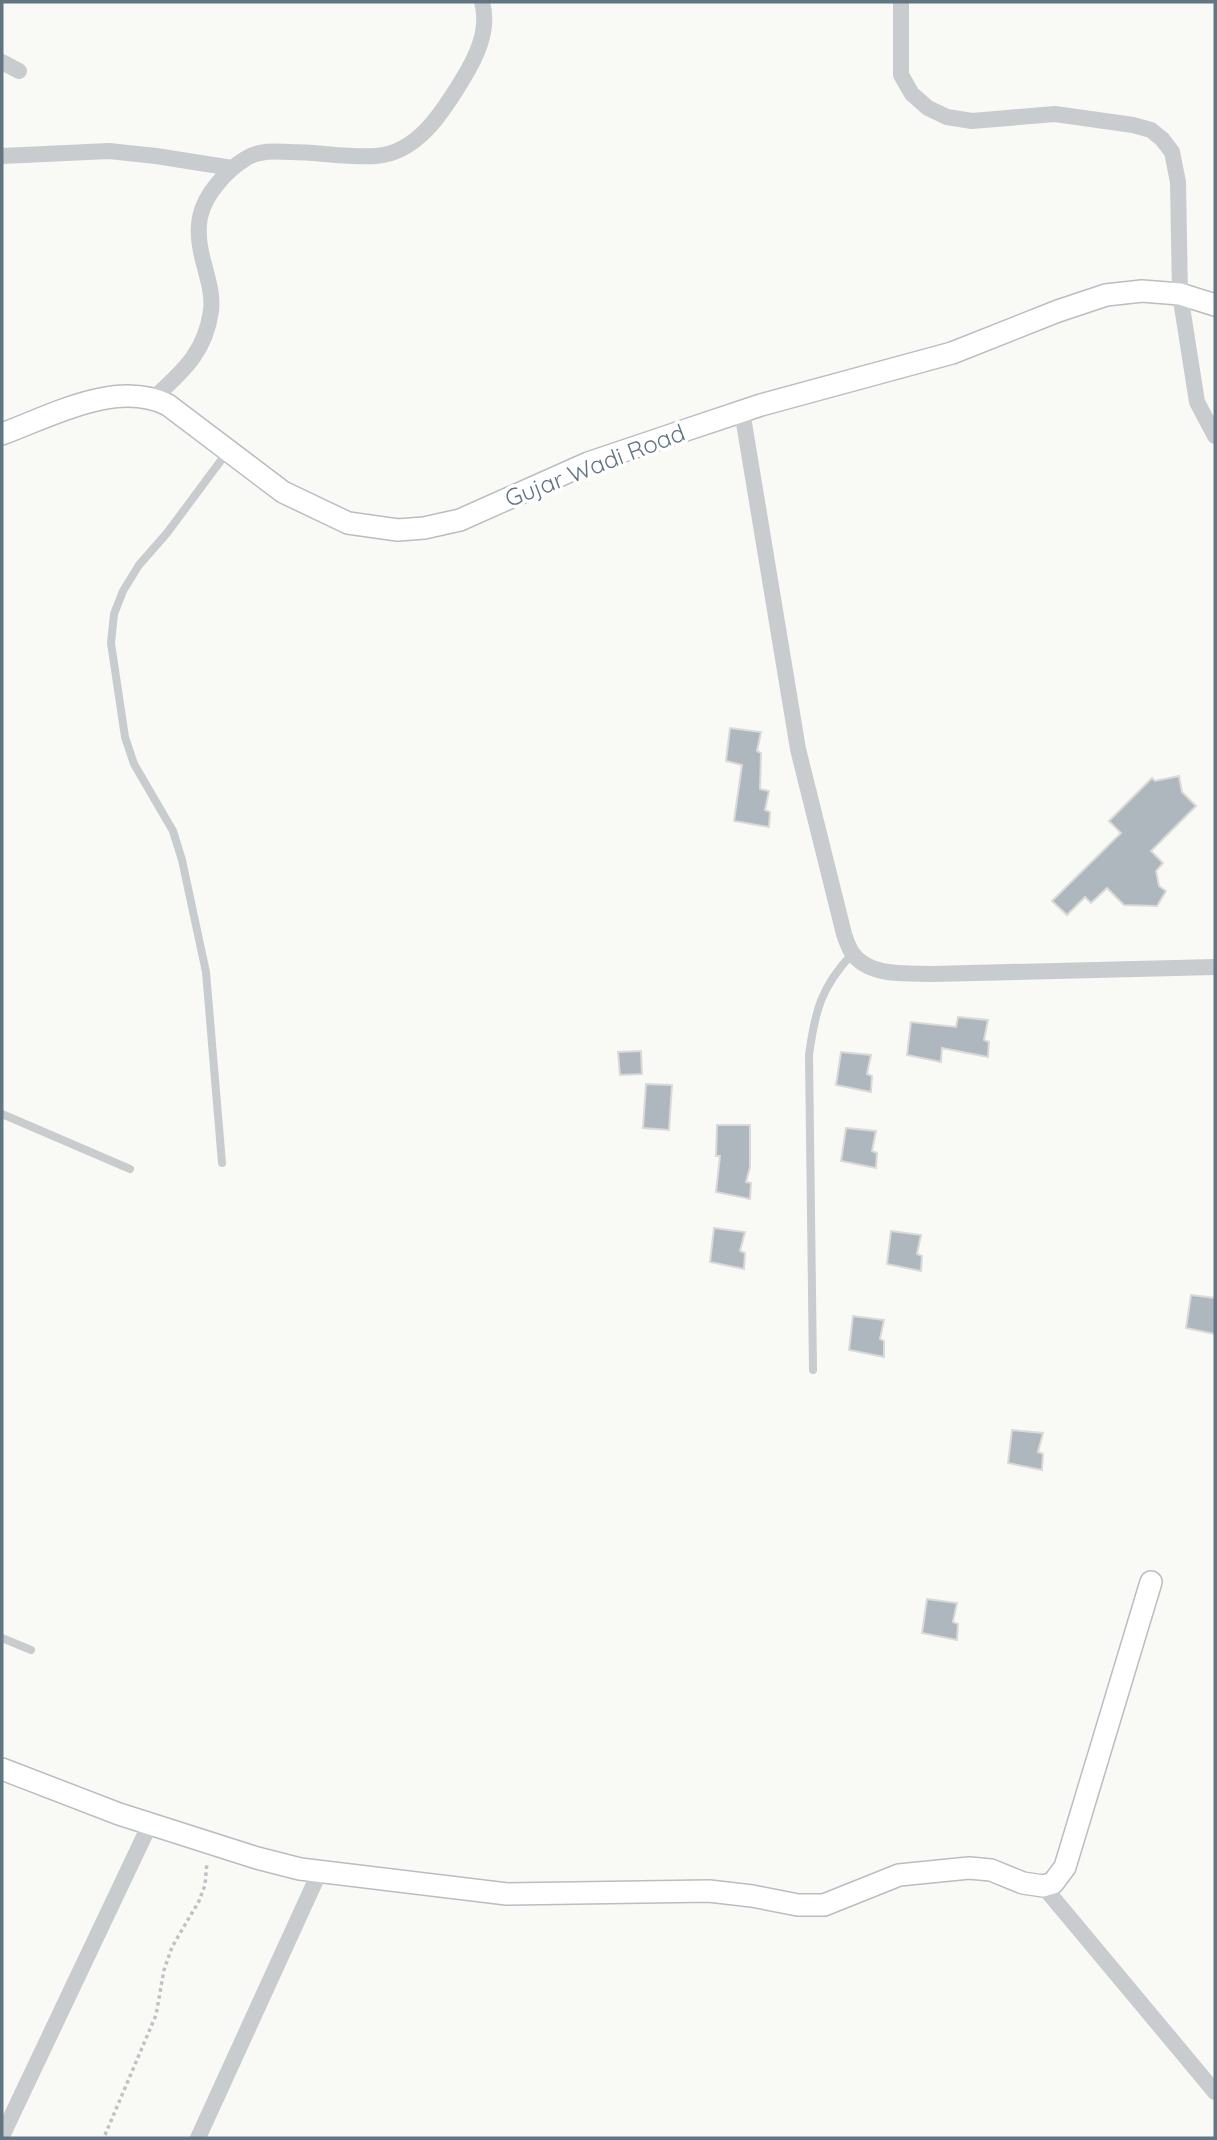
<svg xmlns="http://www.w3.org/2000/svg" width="1217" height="2140" viewBox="0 0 1217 2140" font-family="Quicksand,sans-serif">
<rect width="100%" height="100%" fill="#f9f9f6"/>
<path fill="#aeb7bd" stroke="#dadad8" stroke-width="2" d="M730,728L761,732L757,751L761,753L760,789L769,791L765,810L770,812L769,827L734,821L742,765L726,761Z
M1179,776L1182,792L1196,806L1151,851L1163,863L1156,871L1159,886L1166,891L1157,906L1124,905L1107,888L1091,903L1085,897L1067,915L1052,901L1121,833L1109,821L1152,778L1155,781Z
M958,1017L988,1020L984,1040L989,1042L988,1057L942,1048L941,1062L907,1055L911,1022L956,1027Z
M641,1051L642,1074L620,1075L618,1052Z
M841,1052L871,1055L867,1074L872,1076L871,1092L836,1085Z
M646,1084L672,1085L669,1130L643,1128Z
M717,1125H750V1167L746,1182L751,1183L750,1199L716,1192L720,1156H716Z
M846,1128L876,1131L872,1151L877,1153L876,1168L841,1161Z
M714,1228L745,1232L740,1251L745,1253L744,1269L710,1262Z
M891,1231L921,1235L917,1254L922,1256L921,1271L887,1264Z
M1191,1295L1215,1298V1334L1186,1328Z
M853,1316L884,1320L880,1339L884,1341V1357L849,1350Z
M1012,1430L1043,1433L1038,1452L1043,1454L1042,1470L1008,1463Z
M927,1599L957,1603L953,1622L958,1624L957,1640L922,1633Z"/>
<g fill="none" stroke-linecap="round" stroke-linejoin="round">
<defs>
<path id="secondary" d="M2,434C51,416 117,379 168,405L283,492L348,523L398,530L424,528L460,520L588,463L686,430L761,405L952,353L1058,311L1106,295L1142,291L1180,294L1215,305
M2,1769L119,1814L257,1858L300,1869L507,1894L709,1891L752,1896L798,1905H824L899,1875L969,1868L991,1870L1023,1883L1043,1886L1053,1883L1065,1867L1151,1582"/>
</defs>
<use href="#secondary" stroke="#b8bec2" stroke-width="24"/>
<path stroke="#bfc2c4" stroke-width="3.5" stroke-dasharray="3.5 3.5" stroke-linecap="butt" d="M105,2135L156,2015L164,1970L172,1947L199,1901L205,1885L207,1862"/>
<path stroke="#c8cccf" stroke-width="8" d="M2,1114L130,1169
M222,1163L206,972L182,860L173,831L134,764L125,737L111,643L114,614L123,591L139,565L167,533L228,451
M813,1370L809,1055C815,1011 821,987 852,954
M2,1638L31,1650"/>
<path stroke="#c8cccf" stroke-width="16" d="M901,2V75L912,94L928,108L947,117L972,121L1055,114L1133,125L1151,130L1162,139L1172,152L1178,182L1180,294L1197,402L1215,436
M2,62L19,71
M2,156L109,151L156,156L232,168
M154,398C183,371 205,353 211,311C213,295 208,280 204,264C200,250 197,232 200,217C205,194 226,171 245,159C258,150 276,151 291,152C319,152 348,158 376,156C417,153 442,113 461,82C476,58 490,30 482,2
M742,411L798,749L844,934C846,940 849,949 853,954C870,977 907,973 932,974L1215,967
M1043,1886L1215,2092
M2,2136L150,1824
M198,2138L320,1871"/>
<use href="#secondary" stroke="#fff" stroke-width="21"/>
</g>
<g text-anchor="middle" stroke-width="7" stroke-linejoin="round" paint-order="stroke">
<g font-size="24" fill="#617583" stroke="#fff">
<text transform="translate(595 466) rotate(-21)" y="8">Gujar Wadi Road</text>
</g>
</g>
<rect width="1217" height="2140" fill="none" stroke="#617583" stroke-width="7"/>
</svg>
